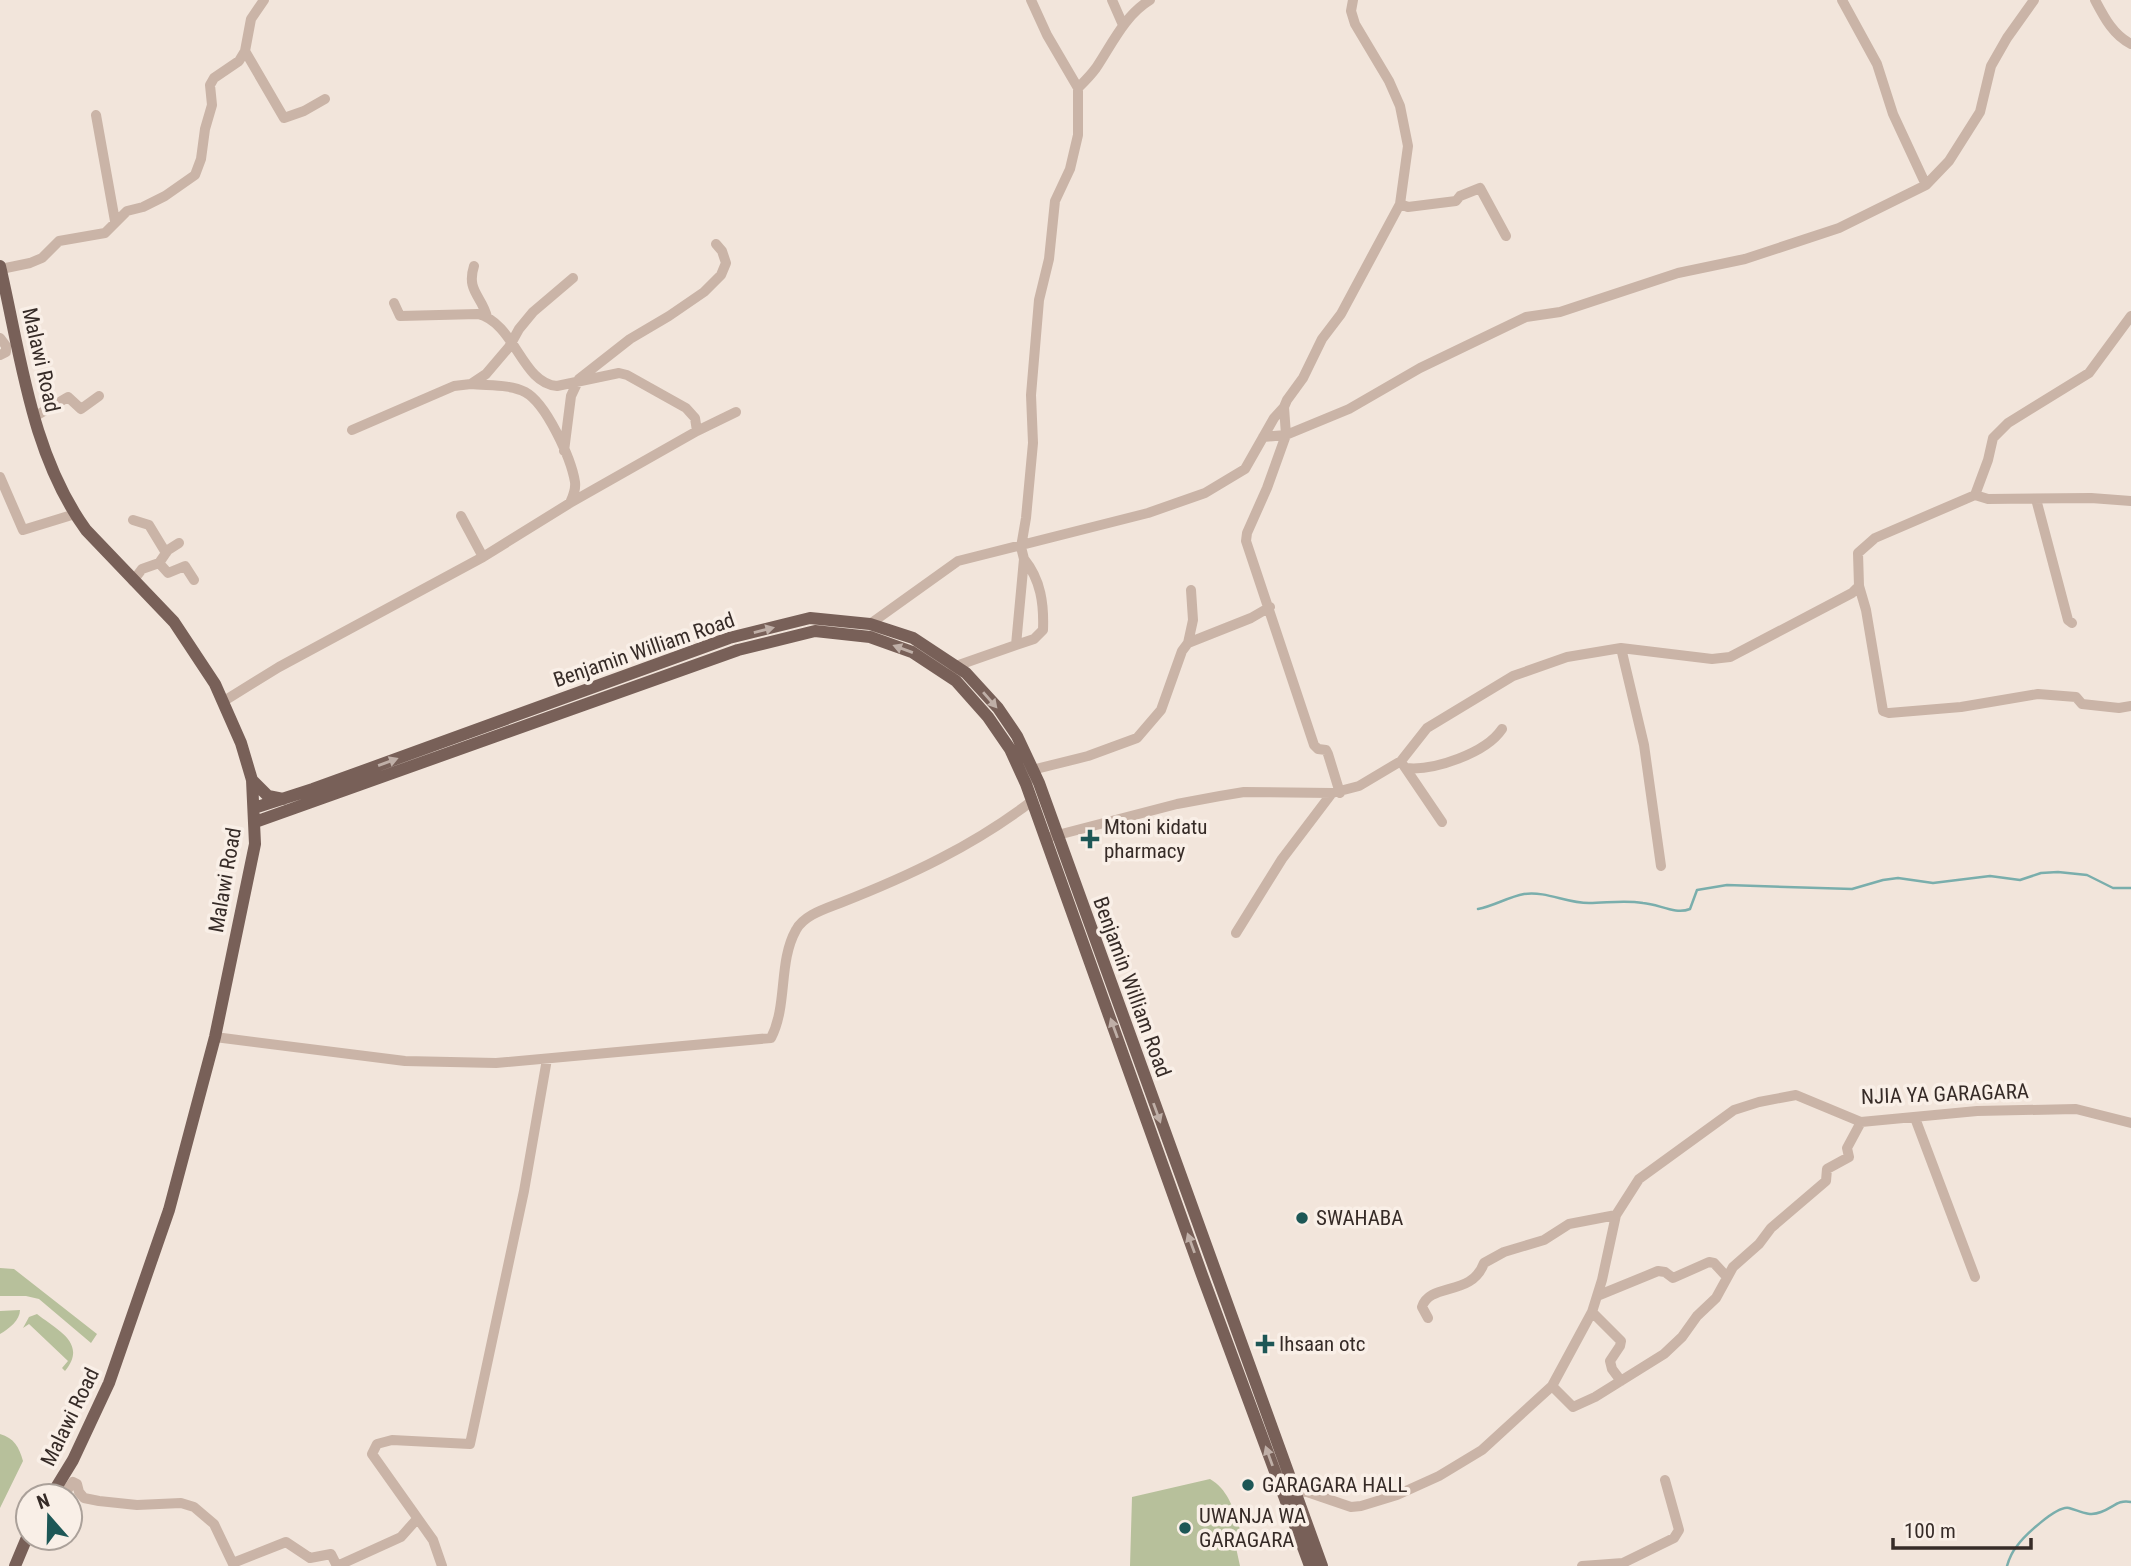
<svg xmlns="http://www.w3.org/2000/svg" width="2131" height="1566" viewBox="0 0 2131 1566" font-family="'Roboto Condensed',sans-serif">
<rect width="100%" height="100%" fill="#f2e5db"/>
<path fill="#b7c09b" d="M0,1268L14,1269L97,1334L91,1343L39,1299L26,1296H0Z
M20,1310C20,1320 9,1329 0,1334V1311Z
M37,1314C57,1330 88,1343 65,1371L62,1368L68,1361L29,1324L23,1328L29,1317Z
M0,1434C14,1438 19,1447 23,1461L0,1508Z
M1210,1479C1231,1491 1236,1517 1243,1540L1235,1543L1240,1566H1130L1132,1497Z"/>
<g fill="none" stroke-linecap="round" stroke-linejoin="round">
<path stroke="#7aaeac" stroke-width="2.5" d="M1478,909C1494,906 1508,897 1524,894C1547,891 1566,903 1589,903C1607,903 1624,900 1643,903C1659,904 1675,915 1690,909L1697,890L1727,885L1852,889L1883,880L1898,878L1933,883L1990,876L2020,880L2041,873L2058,872L2087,875L2113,888H2131
M2007,1566C2009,1559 2012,1552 2017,1546C2024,1536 2057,1505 2069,1508C2080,1511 2089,1517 2101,1512C2113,1508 2118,1499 2131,1502"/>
<path stroke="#cab4a7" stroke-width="10" d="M1112,0L1123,25
M1842,0L1877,64L1893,114L1926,185
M2095,0C2104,17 2113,35 2131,44
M245,51L284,118L304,111L325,99
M1078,88C1084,82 1091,75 1096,68C1112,44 1125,15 1150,0
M96,115L115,221
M1400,204L1408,207L1456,201L1460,196L1480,188L1506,236
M474,266C466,291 482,296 487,317
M1,269L30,263L42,258L59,241L105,233L127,211L143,207L165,196L195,175L201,159L205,129L212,105L210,85L214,78L239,61L245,51L251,19L264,0
M394,303L400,316L478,314C515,323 522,384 557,386L619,373L627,375L686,408L695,418L697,431
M0,338L6,346V352L0,355
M471,384C487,386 510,384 525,392C546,403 571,458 575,482C576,490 573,496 570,503
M34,417L68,397L81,409L99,396
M352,430L454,386L471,384L486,374L509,347L519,329L533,312L573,278
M1263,437L1286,435L1284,407L1287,400L1303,378L1322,339L1341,314L1400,204L1408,146L1400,106L1389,81L1355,24L1351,11L1353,0
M564,451L571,396L579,379L630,339L669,316L704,292L721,275L726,263L722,251L716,244
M0,477L23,530L75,514
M1975,495L1988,499L2091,498L2131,501
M2036,499L2068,620L2072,623
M461,516L483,557
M133,520L149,525L166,553
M159,563L168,573L185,566L194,580
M133,581L142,569L159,563L168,550L179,543
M1859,586L1866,610L1883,711L1889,713L1961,707L2038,694L2076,697L2082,704L2119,708L2131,706
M870,624L958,561L1148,513L1205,493L1245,469L1274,418L1284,407
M1188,643L1193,620L1191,590
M1016,645L1034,639L1043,630C1044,604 1041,580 1024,559
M1621,648L1644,745L1661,866
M952,672L956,666L1016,645L1024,559L1021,547L1026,518L1033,443L1031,395L1039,300L1049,259L1055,201L1070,169L1078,135V88L1047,35L1031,0
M224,701L279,667L483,557L570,503L697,431L736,412
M1404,766L1442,822
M1406,768C1434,771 1486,753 1502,729
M1032,770L1088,756L1137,738L1161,710L1182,651L1188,643L1251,618L1270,607
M1340,793L1328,754L1326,750L1318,749L1314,745L1246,541L1247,533L1267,488L1286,435L1349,409L1420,368L1526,317L1560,312L1678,273L1745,259L1839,228L1926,185L1949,161L1980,112L1991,66L2007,38L2034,0
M1050,837L1177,804L1220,796L1244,792L1332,793L1359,786L1401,761L1427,728L1513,676L1567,657L1621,648L1712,659L1730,657L1852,593L1859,586L1858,553L1875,538L1975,495L1988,460L1993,438L2008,423L2089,373L2131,316
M1236,933L1282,859L1332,793
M215,1037L405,1061L496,1063L771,1038C788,1005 778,962 796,930C804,915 825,909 840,903C909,876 973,846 1032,801
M1915,1118L1975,1277
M1597,1296L1658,1271L1665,1272L1673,1278L1709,1262L1714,1263L1727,1277
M1592,1312L1621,1341L1620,1346L1610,1361L1612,1369L1621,1381
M1428,1318L1422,1307C1430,1282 1472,1297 1484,1263L1504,1252L1544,1240L1569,1224L1616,1215
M1552,1386L1573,1407L1595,1397L1664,1354L1682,1337L1697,1316L1716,1298L1733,1267L1759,1244L1771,1228L1826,1181L1827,1169L1849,1157L1847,1148L1861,1122
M1295,1491L1307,1492L1351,1507L1361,1506L1397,1495L1439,1476L1482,1450L1552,1386L1592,1312L1602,1280L1616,1215L1639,1179L1734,1110L1759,1102L1796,1095L1861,1122L1977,1111L2076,1109L2131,1123
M63,1496L73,1482L77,1484L79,1492L84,1498L99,1501L137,1505L181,1503L194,1507L214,1524L234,1566
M233,1563L286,1542L310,1558L331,1554L337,1566L401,1537L417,1519
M442,1566L433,1540L372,1454L377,1444L392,1440L470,1444L524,1191L547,1059
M1582,1566L1623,1563L1674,1538L1679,1530L1665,1480"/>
<path stroke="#786058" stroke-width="12" d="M0,266C21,356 31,454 86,530L174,622L215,684L241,743L252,780L255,844L215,1037L169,1210L109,1383L73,1460L51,1496
M252,780L268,796L283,799
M254,808L313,789L729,638L810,618L870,624L913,638L966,673L998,708L1017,736L1039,783L1322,1566
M255,822L738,650L815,631L870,637L912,652L956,681L988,717L1010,749L1026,784L1202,1275L1310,1566
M15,1566L28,1535"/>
</g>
<defs><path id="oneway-solid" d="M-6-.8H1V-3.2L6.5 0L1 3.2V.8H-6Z" transform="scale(1.75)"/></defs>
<g fill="#bfafa7">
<use href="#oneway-solid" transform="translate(764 630) rotate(-14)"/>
<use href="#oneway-solid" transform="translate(903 649) rotate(-160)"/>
<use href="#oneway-solid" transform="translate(990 700) rotate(49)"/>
<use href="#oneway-solid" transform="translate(388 762) rotate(-20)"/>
<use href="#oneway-solid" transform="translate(1114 1028) rotate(-110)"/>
<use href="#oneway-solid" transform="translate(1157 1113) rotate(70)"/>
<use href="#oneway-solid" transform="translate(1191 1243) rotate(-110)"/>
<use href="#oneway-solid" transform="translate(1269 1456) rotate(-110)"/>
</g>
<g fill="#1d5756" stroke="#f9efe7" stroke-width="2.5">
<path d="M1086.5 828.5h7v7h7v7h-7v7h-7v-7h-7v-7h7z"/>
<circle cx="1302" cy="1218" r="7"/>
<path d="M1261.5 1333.5h7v7h7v7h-7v7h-7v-7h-7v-7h7z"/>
<circle cx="1248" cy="1485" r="7"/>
<circle cx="1185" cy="1528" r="7"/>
</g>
<g text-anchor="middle" stroke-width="7" stroke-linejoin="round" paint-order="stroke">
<g font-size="21" fill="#362b27" stroke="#f9efe7">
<text transform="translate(41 360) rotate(77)" y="7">Malawi Road</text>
<text transform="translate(644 650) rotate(-19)" y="7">Benjamin William Road</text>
<text transform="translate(225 880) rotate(-80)" y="7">Malawi Road</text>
<text transform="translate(1132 987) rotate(70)" y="7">Benjamin William Road</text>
<text transform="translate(1945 1094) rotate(-2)" y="7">NJIA YA GARAGARA</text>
<text transform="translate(70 1417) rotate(-64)" y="7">Malawi Road</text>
</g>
<g font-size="21" fill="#362b27" stroke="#f9efe7" text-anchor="start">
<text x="1104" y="834">Mtoni kidatu<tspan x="1104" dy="24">pharmacy</tspan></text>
<text x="1316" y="1225">SWAHABA</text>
<text x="1279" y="1351">Ihsaan otc</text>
<text x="1262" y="1492">GARAGARA HALL</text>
<text x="1199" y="1523">UWANJA WA<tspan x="1199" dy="24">GARAGARA</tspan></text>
</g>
</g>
<g transform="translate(49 1517) rotate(340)"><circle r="33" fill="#f9efe7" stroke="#aba19a" stroke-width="2"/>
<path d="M0-5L12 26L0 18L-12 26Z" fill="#1d5756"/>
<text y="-10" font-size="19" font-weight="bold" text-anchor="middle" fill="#362b27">N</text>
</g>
<path d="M1893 1538v10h138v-10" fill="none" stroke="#362b27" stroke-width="3.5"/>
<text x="1904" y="1538" font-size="21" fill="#362b27" stroke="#f9efe7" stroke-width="5" paint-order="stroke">100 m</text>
</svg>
